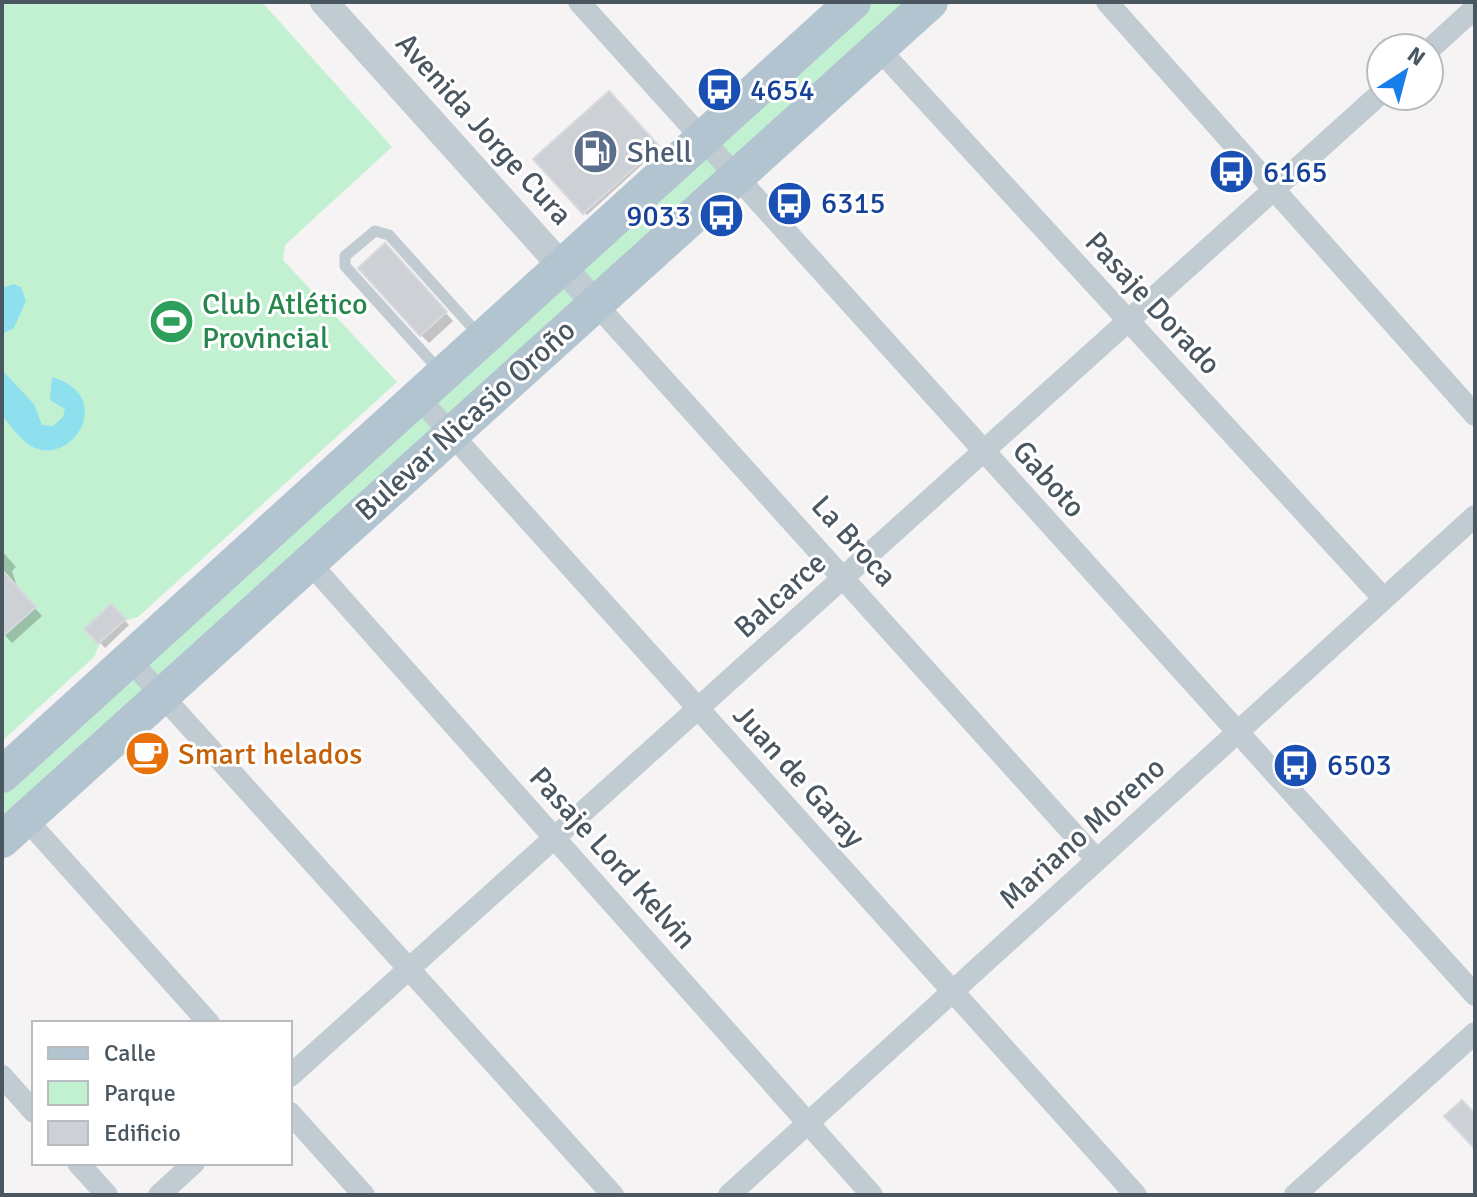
<svg xmlns="http://www.w3.org/2000/svg" width="1477" height="1197" viewBox="0 0 1477 1197" font-family="Signika,sans-serif">
<rect width="100%" height="100%" fill="#f5f3f3"/>
<path fill="#c2f1d2" d="M2,2H262L392,147L285,245L283,260L397,382L138,617C119,620 100,637 95,656L2,741Z
M853,2H930L2,840V775Z"/>
<path fill="#8fe0ef" d="M14,284L21,287L26,301L14,328L4,333L2,288Z
M2,370L34,404L42,425L53,426L63,417L65,409L50,400L52,377C120,397 68,473 28,444C18,437 10,424 2,416Z"/>
<path fill="#0003" d="M609,93L659,149L587,215L536,159Z
M393,254L453,321L429,343L421,335Z
M2,551L16,567L12,571L18,589L42,616L12,643L2,632Z
M111,607L129,625L105,648L87,629Z"/>
<path fill="#cdd0d5" stroke="#d7d9de" stroke-width="2" d="M609,91L659,146L583,214L533,159Z
M385,243L447,312L420,336L358,268Z
M2,570L36,607L2,637Z
M111,604L126,619L98,644L84,629Z
M1462,1100L1475,1114V1149L1444,1116Z"/>
<g fill="none" stroke-linecap="round" stroke-linejoin="round">
<path stroke="#c1cbd2" stroke-width="11" d="M439,370L345,266V256L375,231L389,235L479,335"/>
<path stroke="#c1cbd2" stroke-width="22" d="M579,2L1475,995
M1107,2L1475,415
M878,48L1384,599
M1429,50L1475,8
M594,302L1097,860
M418,397L1136,1195
M309,562L872,1195
M129,659L613,1195
M26,819L209,1023
M2,1076L34,1112
M290,1076L1381,93
M290,1113L364,1195
M78,1163L107,1195
M159,1195L194,1163
M729,1195L1475,516
M1295,1195L1475,1033"/>
<path stroke="#c1cbd2" stroke-width="28" d="M324,2L594,302"/>
<path stroke="#b3c4d1" stroke-width="36" d="M2,775L853,2
M2,840L930,2"/>
</g>
<defs>
<symbol id="bus-disc" viewBox="-11 -11 22 22"><circle r="9.5" fill="#1a4fb4" stroke="#fff"/><path d="M-5-6H5V4H4V6H2V4H-2V6H-4V4H-5ZM-3.5-4V0h7V-4ZM-3.5 1.2v1.5H-2V1.2ZM2 1.2v1.5H3.5V1.2Z" fill="#fff"/></symbol>
<symbol id="fuel-disc" viewBox="-11 -11 22 22"><circle r="9.5" fill="#5c6f8a" stroke="#fff"/><path d="M-5.5-6h7V0h2V4h1.3V-2.5L3-4.5l.8-.8L6-3V5H2.5V1h-1V6h-7ZM-4.2-4.7v3.2H.2V-4.7Z" fill="#fff"/></symbol>
<symbol id="stadium-disc" viewBox="-11 -11 22 22"><circle r="9.5" fill="#2e9e5b" stroke="#fff"/><path d="M0-5a6.5 5 0 1 0 0 10a6.5 5 0 1 0 0-10ZM-3.5-1.8h7v3.6h-7Z" fill="#fff"/></symbol>
<symbol id="cafe-disc" viewBox="-11 -11 22 22"><circle r="9.5" fill="#e8710a" stroke="#fff"/><path d="M-5.5-4.5H6V0H3Q3 3.5 0 3.5H-2.5Q-5.5 3.5-5.5 0ZM3-3.2v2h1.7v-2ZM-6 4.5H4V6H-6Z" fill="#fff"/></symbol>
</defs>
<g fill-rule="evenodd">
<use href="#bus-disc" x="694" y="64" width="51" height="51"/>
<use href="#fuel-disc" x="570" y="126" width="51" height="51"/>
<use href="#bus-disc" x="1206" y="146" width="51" height="51"/>
<use href="#bus-disc" x="764" y="178" width="51" height="51"/>
<use href="#bus-disc" x="696" y="190" width="51" height="51"/>
<use href="#stadium-disc" x="146" y="296" width="51" height="51"/>
<use href="#cafe-disc" x="122" y="728" width="51" height="51"/>
<use href="#bus-disc" x="1270" y="740" width="51" height="51"/>
</g>
<g text-anchor="middle" stroke-width="6" stroke-linejoin="round" paint-order="stroke">
<g font-size="30" fill="#164399" stroke="#fff" text-anchor="start">
<text x="750" y="100">4654</text>
<text x="1263" y="182">6165</text>
<text x="821" y="213">6315</text>
<text x="691" y="226" text-anchor="end">9033</text>
<text x="1327" y="775">6503</text>
</g>
<g font-size="30" fill="#4a5761" stroke="#fff">
<text transform="translate(484 129) rotate(48)" y="10">Avenida Jorge Cura</text>
<text transform="translate(1153 303) rotate(47)" y="10">Pasaje Dorado</text>
<text transform="translate(465 420) rotate(-42)" y="10">Bulevar Nicasio Oroño</text>
<text transform="translate(1049 479) rotate(48)" y="10">Gaboto</text>
<text transform="translate(854 541) rotate(48)" y="10">La Broca</text>
<text transform="translate(780 595) rotate(-42)" y="10">Balcarce</text>
<text transform="translate(799 776) rotate(48)" y="10">Juan de Garay</text>
<text transform="translate(1082 833) rotate(-42)" y="10">Mariano Moreno</text>
<text transform="translate(613 858) rotate(48)" y="10">Pasaje Lord Kelvin</text>
</g>
<g font-size="30" fill="#4e5e75" stroke="#fff" text-anchor="start">
<text x="627" y="162">Shell</text>
</g>
<g font-size="30" fill="#27864d" stroke="#fff" text-anchor="start">
<text x="202" y="314">Club Atlético<tspan x="202" dy="34">Provincial</tspan></text>
</g>
<g font-size="30" fill="#c56008" stroke="#fff" text-anchor="start">
<text x="178" y="764">Smart helados</text>
</g>
</g>
<rect width="1477" height="1197" fill="none" stroke="#4a5761" stroke-width="8"/>
<rect x="32" y="1021" width="260" height="144" fill="#ffffff" stroke="#b7bcc0" stroke-width="2"/>
<rect x="48" y="1047" width="40" height="12" fill="#b3c4d1" stroke="#b7bcc0" stroke-width="2"/>
<text x="104" y="1061" font-size="24" fill="#4a5761">Calle</text>
<rect x="48" y="1081" width="40" height="24" fill="#c2f1d2" stroke="#b7bcc0" stroke-width="2"/>
<text x="104" y="1101" font-size="24" fill="#4a5761">Parque</text>
<rect x="48" y="1121" width="40" height="24" fill="#cdd0d5" stroke="#b7bcc0" stroke-width="2"/>
<text x="104" y="1141" font-size="24" fill="#4a5761">Edificio</text>
<g transform="translate(1405 72) rotate(36)"><circle r="38" fill="#ffffff" stroke="#b7bcc0" stroke-width="2"/>
<path d="M0-6L14 30L0 20L-14 30Z" fill="#187ee9"/>
<text y="-12" font-size="22" font-weight="bold" text-anchor="middle" fill="#4a5761">N</text>
</g>
</svg>
